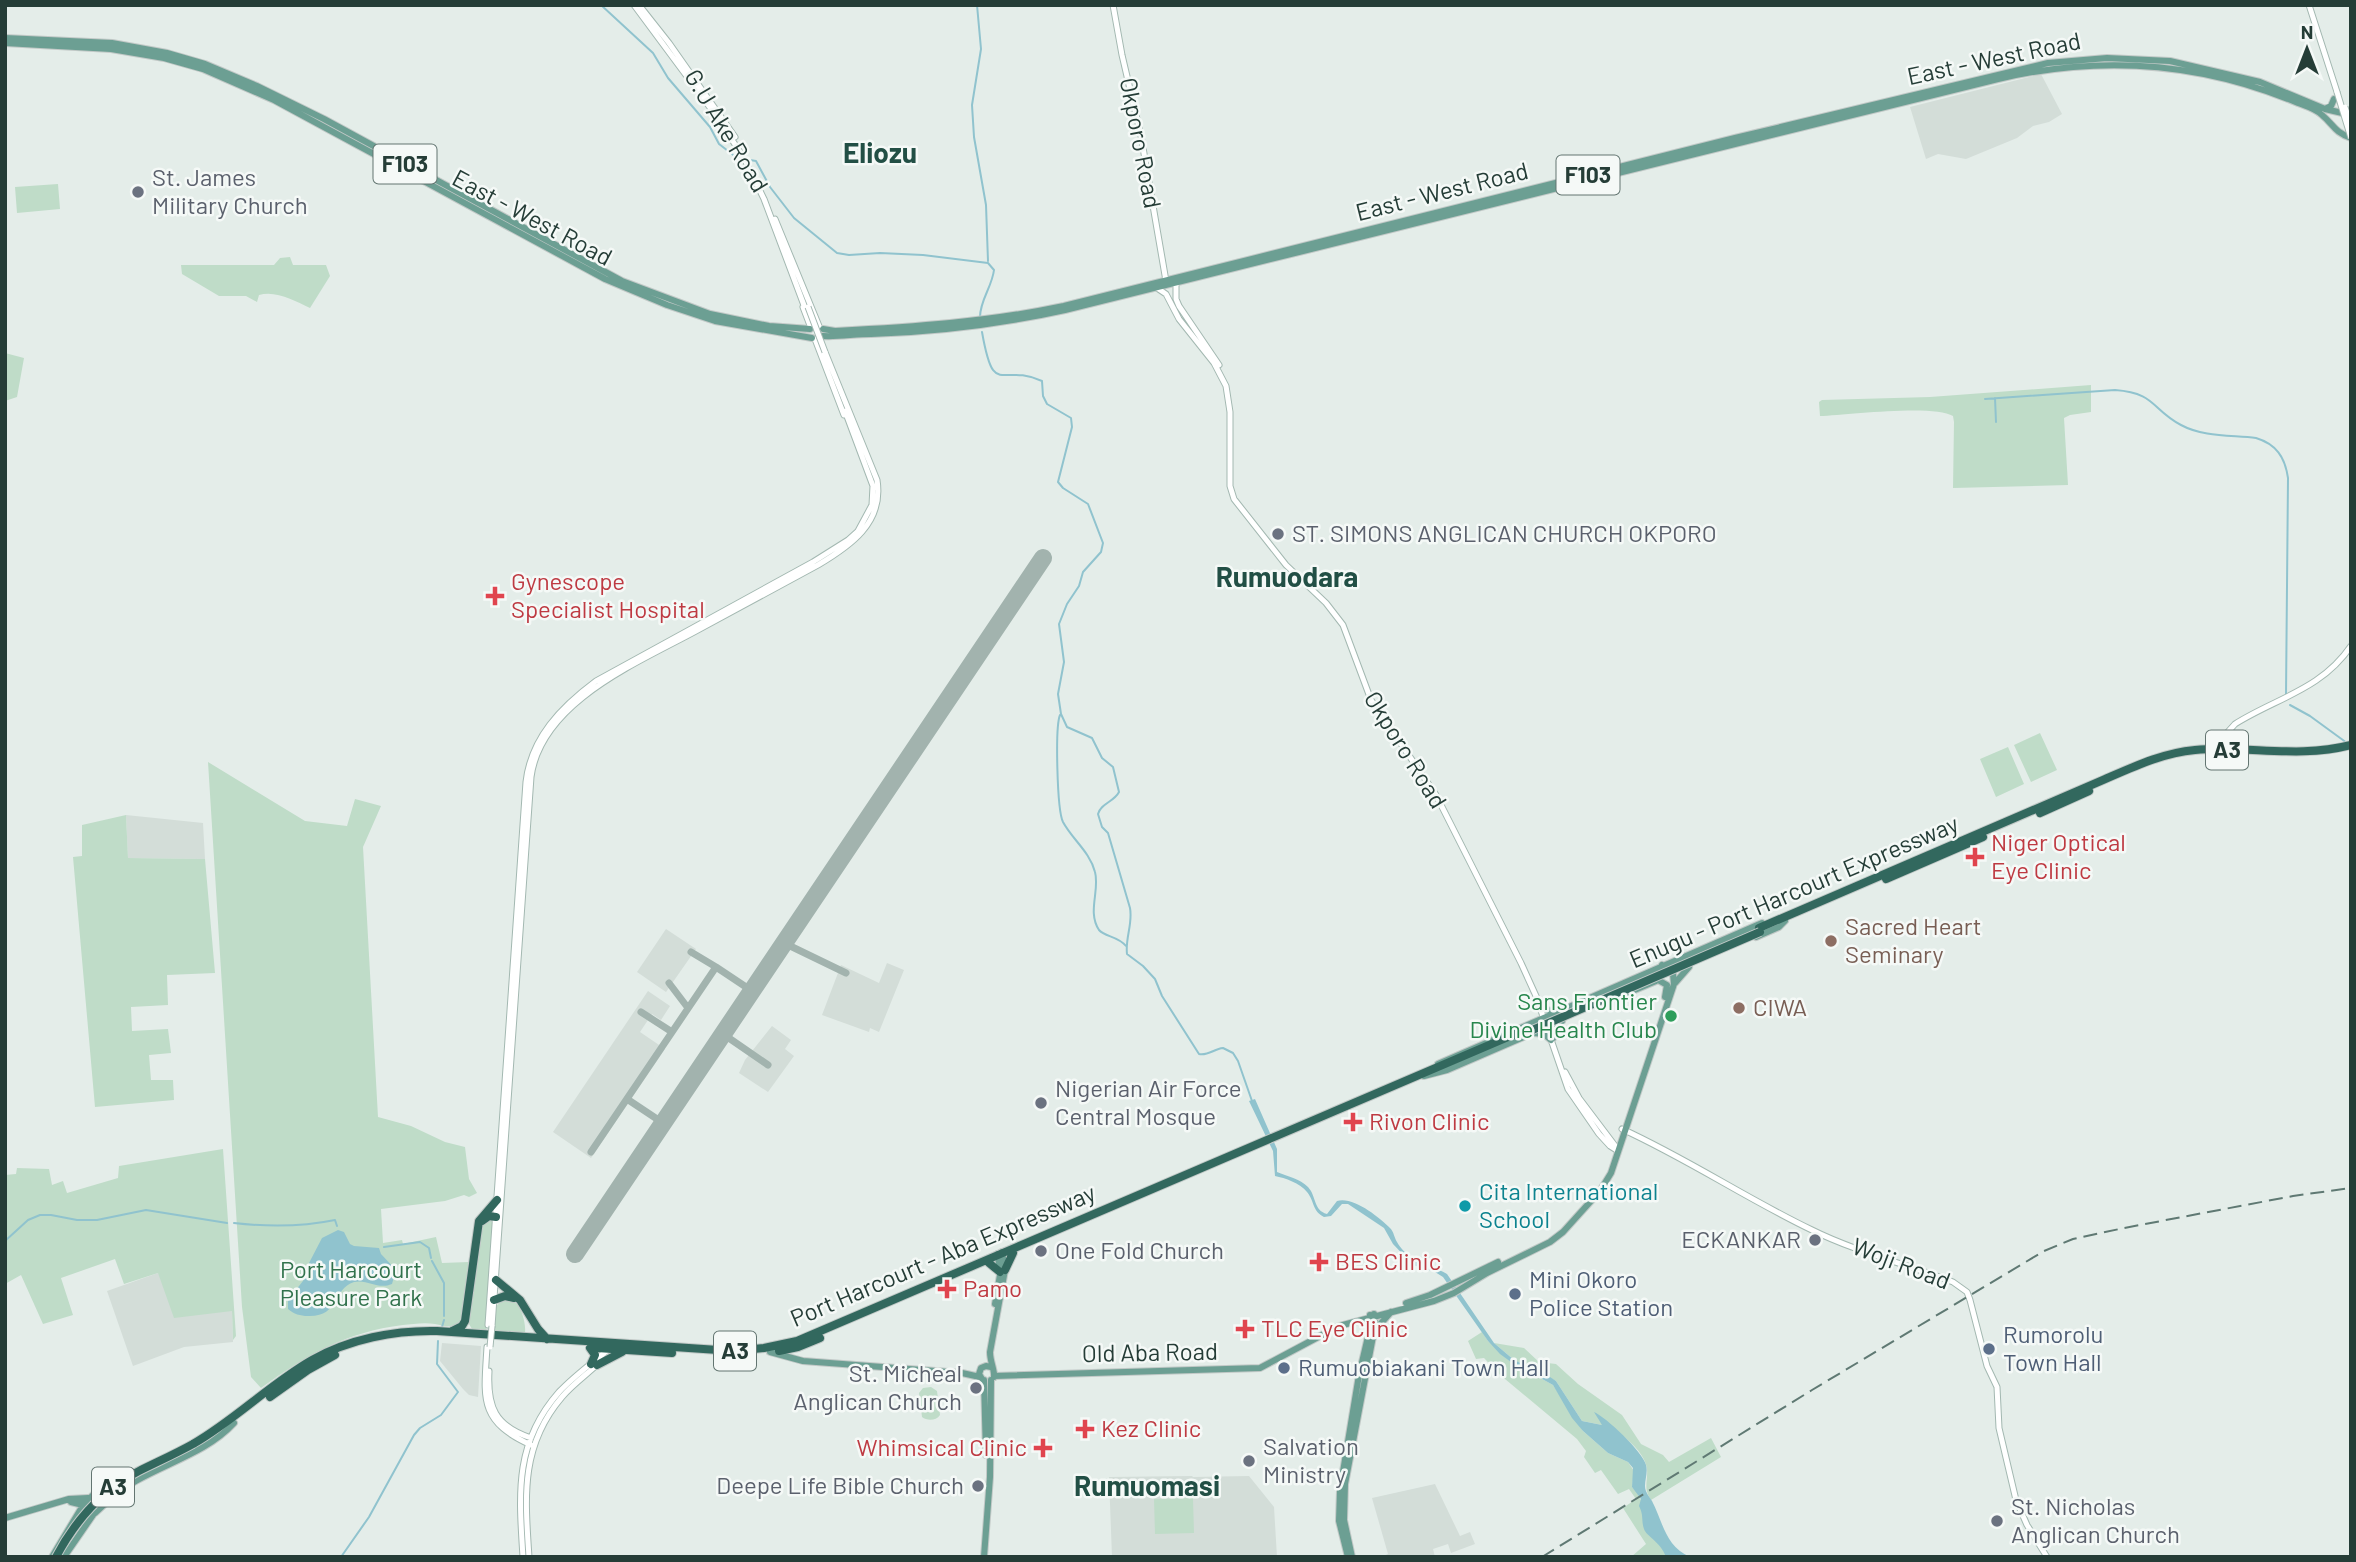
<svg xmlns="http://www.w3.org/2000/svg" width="2356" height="1562" viewBox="0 0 2356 1562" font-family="Barlow,sans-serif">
<rect width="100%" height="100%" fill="#e4ede9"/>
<path fill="#d3ddd8" d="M2041,74L2062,114L2049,122L2033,126L2017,138L1966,159L1938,154L1926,159L1910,107Z
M126,815L203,823L205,859L128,858Z
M666,929L696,949L666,992L637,972Z
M887,963L904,970L879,1032L870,1028L869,1032L822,1015L841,965L879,983Z
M648,991L670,1006L661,1020L652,1014L640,1032L665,1049L591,1158L553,1132Z
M772,1026L791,1040L785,1049L794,1056L768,1092L739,1073L745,1060Z
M158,1273L232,1311L233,1342L184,1347L133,1366L107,1291Z
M442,1343L481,1346L478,1397L469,1395L463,1389L440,1361Z
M1192,1476L1193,1477L1249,1476L1274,1507L1277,1557H1112L1109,1477Z
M1435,1484L1460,1536L1470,1532L1475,1544L1451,1553L1448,1544L1433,1549L1435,1557H1381L1388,1554L1372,1498Z"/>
<path fill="#bfdcc8" d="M58,184L60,209L17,213L15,187Z
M290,257L293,265H326L330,276L310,308C295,301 276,290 259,295L257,302L246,296H219L182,274L181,265H274L280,258Z
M5,353L24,358L17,397L5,401Z
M2091,385V412L2070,415L2064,418L2068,485L1953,488L1954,422L1953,416C1934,404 1846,415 1820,416L1819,402L1822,400L1930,397Z
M2040,733L2057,770L2031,782L2014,745Z
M2008,747L2024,784L1996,797L1980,759Z
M208,762L305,821L347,826L355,799L381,806L363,847L378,1117L411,1126L445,1142L465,1147L469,1179L477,1193L469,1197L464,1195L445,1201L381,1209L383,1243L402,1240L403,1244L436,1237L442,1263L469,1262L460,1323C449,1328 445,1326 435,1324C425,1322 412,1324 403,1325C346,1332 307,1355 261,1388L251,1377L242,1307Z
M126,815L128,858L205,859L215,973L167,975L168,1005L131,1007L132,1031L168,1029L171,1053L149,1055L151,1080H173L174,1100L95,1107L73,857L82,856V825Z
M223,1149L236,1336L233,1340L232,1311L174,1318L158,1273L124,1284L115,1259L61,1278L73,1315L43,1324L21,1275L5,1284V1175L16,1174L17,1168L49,1169L52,1185L63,1181L67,1193L118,1178L119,1166Z
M486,1220H494L486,1333L472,1329L469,1324L483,1224Z
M503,1300C505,1300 514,1301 515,1302C522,1307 526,1325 525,1332H493L495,1307Z
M1482,1332L1488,1341L1511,1362L1553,1385L1583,1431L1608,1453L1628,1462L1634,1471L1632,1487L1638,1493L1656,1536L1668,1557H1631L1646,1544L1623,1508L1636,1499L1629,1489L1618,1494L1601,1470L1595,1473L1584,1457L1586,1451L1577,1439L1499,1374L1484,1358L1476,1359L1468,1341Z
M1494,1343L1524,1348L1539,1362L1556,1364L1578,1384L1622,1415L1641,1444L1663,1455L1669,1462L1711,1438L1721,1457L1651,1500C1643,1488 1648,1482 1647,1469C1645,1449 1614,1428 1598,1419L1603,1423L1602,1425L1582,1421L1556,1381L1514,1360Z
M931,1387L937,1391L940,1415C936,1421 927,1421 922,1417L919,1393L923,1388Z
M1193,1498L1194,1533L1155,1534L1154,1499Z"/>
<path fill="#90c3ce" d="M1255,1099L1277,1149V1172C1287,1176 1300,1179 1308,1187C1317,1197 1313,1210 1327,1214L1337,1201C1353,1196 1379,1217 1390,1228C1394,1232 1394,1237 1397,1242C1400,1248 1407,1254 1412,1259C1422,1267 1436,1267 1447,1274L1494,1343L1514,1360L1547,1375L1556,1381L1582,1421L1602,1425L1594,1412C1606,1417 1643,1452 1646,1465C1648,1472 1645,1479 1645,1486C1645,1492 1649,1496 1652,1501C1663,1522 1665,1546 1690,1557H1666C1661,1542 1646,1536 1644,1529C1641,1520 1644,1516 1639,1506L1641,1499L1632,1487L1633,1468L1628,1462L1608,1453L1583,1431L1572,1418L1553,1385L1511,1362L1500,1354L1488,1341L1443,1277L1435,1272L1413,1265L1393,1244L1384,1228L1348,1204H1342L1331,1216L1324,1217C1312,1211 1315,1202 1307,1192C1300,1183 1285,1178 1275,1176L1273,1151L1249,1101Z
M338,1230L344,1232L350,1244L354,1246L379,1248L381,1254L396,1270L392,1284C378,1290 368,1279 354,1282C332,1289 340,1317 308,1316C300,1316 294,1314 288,1309V1300L310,1272L309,1263L322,1238Z"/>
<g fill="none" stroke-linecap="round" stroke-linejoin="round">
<path stroke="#90c3ce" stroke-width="2" d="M601,5L653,53L668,78L710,127L719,144L741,161
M977,5L981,49L972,105L974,137L986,205L988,261
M750,160L756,161L770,187L794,218L837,253L849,255L880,253L923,255L988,263L994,270C992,287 980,300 980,317
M982,332C994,400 1000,362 1042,381L1043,396L1047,404L1071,418L1072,427L1058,482L1063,488L1088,504L1103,543L1101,552L1083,572L1079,586L1067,604L1059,624L1064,662L1058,694L1061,714L1067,727L1092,738L1102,758L1113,767L1119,792C1114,802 1101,803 1098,814L1102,827L1108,833L1130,908C1133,924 1125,938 1127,954L1143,966L1155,979L1162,996L1199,1054C1208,1056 1214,1049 1223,1048L1233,1053L1238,1061L1252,1101
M1995,398L1996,422
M1985,399L2115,390C2156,393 2151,409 2181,425C2203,437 2231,435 2256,438C2276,444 2285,457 2288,478L2286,694
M2290,705L2310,716L2347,743
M1060,715C1055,727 1057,810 1063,822C1072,839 1090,852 1095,872C1100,890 1087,912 1099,930C1105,937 1118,936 1126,946
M234,1223C269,1227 301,1227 335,1220L337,1226
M5,1241L28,1220L40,1215H51L77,1220H97L146,1210L227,1223
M384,1247L420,1242L429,1248L431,1258
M432,1261L444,1283V1316
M442,1327L444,1320
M341,1557L369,1517L414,1435L420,1428L441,1415L458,1392L437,1364L438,1341"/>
<path stroke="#a2b3ae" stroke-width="7" d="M784,943L846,973
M691,952L716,967
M669,983L688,1008
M641,1012L672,1032
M723,1034L768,1065
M627,1099L663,1123
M591,1152L716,967L752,991"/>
<path stroke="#a2b3ae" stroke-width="18" d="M575,1254L1043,558"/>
<defs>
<path id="secondary" d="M634,5L720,121L745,160L764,199L805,308
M639,5L669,43L735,137
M1113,5L1122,55L1141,136L1166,281
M2309,5L2337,92
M775,219L819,326
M1176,283V299L1179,306L1219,365
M1157,288L1166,294L1179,319L1214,363L1226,386L1230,412V486L1234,499L1286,565L1326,603L1343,625L1371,700L1436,795L1521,963L1536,996L1568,1089L1599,1134L1610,1146L1618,1151
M803,307L811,328
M815,339L844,415
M2217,754L2226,734L2235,724C2276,698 2321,690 2351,646
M1565,1072L1579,1098L1616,1147
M1622,1129C1688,1159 1747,1199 1812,1230C1854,1251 1908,1265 1953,1282L1967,1292L1970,1300L1987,1366L1997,1387L1999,1428L2016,1500L2027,1525L2047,1557
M488,1325L526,782C531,738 561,707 596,681L813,562L848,540L858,531L872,505L873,486L845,411
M492,1326L531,777C541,702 637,663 696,631C736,609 777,587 818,565C850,546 884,523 877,480L825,352
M487,1347C484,1398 478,1421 531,1445
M489,1371C487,1407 495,1426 531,1438
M523,1557C519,1494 514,1443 559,1392C574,1376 592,1363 609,1349
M529,1557C525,1497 520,1446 562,1397C572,1385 586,1375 598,1364"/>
<path id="primary" d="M5,38L112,43L167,53L205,64L257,86L324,119L622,281L710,314L769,326L810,329
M5,43L111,49L164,58L203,69L274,100L605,279L667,305L715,321L812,338
M2325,109L2331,106L2334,99
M823,329L835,331C912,327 988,322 1064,306L1735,138L2048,63L2107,58L2170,61L2260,82L2325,109L2351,115
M823,336C838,337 855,334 871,334C936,332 1001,324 1065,310L1998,79C2100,55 2201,62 2298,103C2306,106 2316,109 2322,115C2334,125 2334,132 2351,138
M1756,937L1779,927L1785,921
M1658,980L1667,985L1665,997
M1675,983L1689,967
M1618,997L1656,981
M1542,1004L1547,1010L1554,1011
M1534,1033L1544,1034L1551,1040
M1553,1038V1027L1562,1021
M1438,1064L1762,923
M1424,1076L1447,1070L1528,1035
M1406,1303L1430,1295L1498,1262
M995,1304L1000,1275L998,1254
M1375,1330L1391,1312
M770,1352L803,1361L962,1373L980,1377
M994,1376L1260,1368L1339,1326L1434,1301L1454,1293L1487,1273L1550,1242L1563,1232L1600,1191L1611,1173L1674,984L1673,974L1662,965
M994,1377C995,1371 990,1362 990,1352L1005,1270L1002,1252
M982,1379L979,1374L981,1368L986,1366L991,1367
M984,1380L986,1455
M98,1490L107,1494L108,1501L95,1513L88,1515L84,1512L83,1505Z
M108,1501C144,1467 200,1460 234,1423
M71,1502L83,1505
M5,1518L69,1499L88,1498
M52,1557L82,1507
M64,1557L93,1515
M984,1557L990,1477L991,1380
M1348,1557L1339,1521L1340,1490L1359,1375L1371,1324L1370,1315
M1352,1557L1344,1520L1345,1484L1375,1326L1374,1314"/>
<path id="highway" d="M2040,813L2089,791
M1886,879L1983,837
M1759,928L2103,780C2133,767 2162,753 2195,750C2249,745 2296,759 2351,745
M482,1221L489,1216L496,1217
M989,1263L1000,1272
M1005,1270L1013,1253
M496,1280L520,1300L538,1329L547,1339
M494,1300L505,1296L514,1298
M452,1331L462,1326L465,1321L479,1221L497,1200
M590,1348L595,1355L591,1364
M597,1348L672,1353
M779,1351L798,1347L820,1338
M597,1365L622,1352
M270,1397L308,1370L335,1355
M193,1444C235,1420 270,1384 312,1360C349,1339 395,1330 437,1331L733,1351L764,1348L797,1341L1522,1031"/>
</defs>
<use href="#secondary" stroke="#a3b8b1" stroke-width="7"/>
<use href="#primary" stroke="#c2c9c7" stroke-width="8"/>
<use href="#highway" stroke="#c2c9c7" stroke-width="10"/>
<use href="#secondary" stroke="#fff" stroke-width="5"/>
<use href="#primary" stroke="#6c9f93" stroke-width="6"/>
<use href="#highway" stroke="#32685e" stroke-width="8"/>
<path stroke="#5f7973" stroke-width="2" stroke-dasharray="14 7" stroke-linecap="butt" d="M1542,1557L1812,1390L2044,1251L2073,1239L2124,1228L2293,1196L2351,1188"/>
<defs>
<path id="secondary-bridge" d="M2337,92L2351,138
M2345,107L2351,124
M808,307L825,352
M490,1347L492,1326"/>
<path id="highway-bridge" d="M1523,1034L1760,932
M56,1557C75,1521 102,1490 139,1471C157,1462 175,1454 193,1444"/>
</defs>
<use href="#secondary-bridge" stroke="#a3b8b1" stroke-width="7" stroke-linecap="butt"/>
<use href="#highway-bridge" stroke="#c2c9c7" stroke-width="10" stroke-linecap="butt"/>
<use href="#secondary-bridge" stroke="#fff" stroke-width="5"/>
<use href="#highway-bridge" stroke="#32685e" stroke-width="8"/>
</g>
<g fill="#6b7280" stroke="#f5f9f7" stroke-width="2.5">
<circle cx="138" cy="192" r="7"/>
<circle cx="1278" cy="534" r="7"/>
<circle cx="1041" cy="1103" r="7"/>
<circle cx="1815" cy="1240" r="7"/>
<circle cx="1041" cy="1251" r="7"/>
<circle cx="976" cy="1388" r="7"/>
<circle cx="1249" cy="1461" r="7"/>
<circle cx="978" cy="1486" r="7"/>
<circle cx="1997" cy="1521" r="7"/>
</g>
<g fill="#e0444e" stroke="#f5f9f7" stroke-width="2.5">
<path d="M491.5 585.5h7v7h7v7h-7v7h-7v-7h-7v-7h7z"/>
<path d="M1971.5 846.5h7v7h7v7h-7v7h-7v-7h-7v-7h7z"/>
<path d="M1349.5 1111.5h7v7h7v7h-7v7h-7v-7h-7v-7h7z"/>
<path d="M1315.5 1251.5h7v7h7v7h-7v7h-7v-7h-7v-7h7z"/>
<path d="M943.5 1278.5h7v7h7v7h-7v7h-7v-7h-7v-7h7z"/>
<path d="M1241.5 1318.5h7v7h7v7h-7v7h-7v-7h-7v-7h7z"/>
<path d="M1081.5 1418.5h7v7h7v7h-7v7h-7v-7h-7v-7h7z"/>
<path d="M1039.5 1437.5h7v7h7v7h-7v7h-7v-7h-7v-7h7z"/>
</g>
<g fill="#8d6e63" stroke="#f5f9f7" stroke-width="2.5">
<circle cx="1831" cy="941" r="7"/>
<circle cx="1739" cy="1008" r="7"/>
</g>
<circle fill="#2e9e5b" stroke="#f5f9f7" stroke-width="2.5" cx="1671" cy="1016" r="7"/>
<circle fill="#0f9aa8" stroke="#f5f9f7" stroke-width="2.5" cx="1465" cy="1206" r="7"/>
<g fill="#5c6f8a" stroke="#f5f9f7" stroke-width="2.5">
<circle cx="1515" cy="1294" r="7"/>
<circle cx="1989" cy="1349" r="7"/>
<circle cx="1284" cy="1368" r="7"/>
</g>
<g text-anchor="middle" stroke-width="5" stroke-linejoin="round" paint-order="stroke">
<g fill="#f5f9f7" stroke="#637571" stroke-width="2">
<rect x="373.5" y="144.5" width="63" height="39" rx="5"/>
<rect x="1556.5" y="155.5" width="63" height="39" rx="5"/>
<rect x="2206" y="730.5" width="42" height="39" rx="5"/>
<rect x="714" y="1331.5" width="42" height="39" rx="5"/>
<rect x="92" y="1467.5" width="42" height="39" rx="5"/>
</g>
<g font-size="23" font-weight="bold" fill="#253d37">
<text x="405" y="172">F103</text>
<text x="1588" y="183">F103</text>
<text x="2227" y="758">A3</text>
<text x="735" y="1359">A3</text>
<text x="113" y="1495">A3</text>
</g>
<g font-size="24" fill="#253d37" stroke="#f5f9f7">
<text transform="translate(1994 59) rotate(-12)" y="8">East - West Road</text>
<text transform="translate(726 131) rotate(59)" y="8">G.U Ake Road</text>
<text transform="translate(1140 143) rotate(79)" y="8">Okporo Road</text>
<text transform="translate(1442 192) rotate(-14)" y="8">East - West Road</text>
<text transform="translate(532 218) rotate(28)" y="8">East - West Road</text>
<text transform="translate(1405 750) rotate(58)" y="8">Okporo Road</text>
<text transform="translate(1794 892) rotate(-23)" y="8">Enugu - Port Harcourt Expressway</text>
<text transform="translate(943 1256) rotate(-23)" y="8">Port Harcourt - Aba Expressway</text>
<text transform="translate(1901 1264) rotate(21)" y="8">Woji Road</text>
<text transform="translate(1150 1353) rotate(-1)" y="8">Old Aba Road</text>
</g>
<g font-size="24" fill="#5b616d" stroke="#f5f9f7" text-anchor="start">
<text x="152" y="186">St. James<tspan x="152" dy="28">Military Church</tspan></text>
<text x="1292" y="542">ST. SIMONS ANGLICAN CHURCH OKPORO</text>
<text x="1055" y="1097">Nigerian Air Force<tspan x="1055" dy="28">Central Mosque</tspan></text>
<text x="1801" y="1248" text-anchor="end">ECKANKAR</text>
<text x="1055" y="1259">One Fold Church</text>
<text x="962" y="1382" text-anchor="end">St. Micheal<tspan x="962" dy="28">Anglican Church</tspan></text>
<text x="1263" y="1455">Salvation<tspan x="1263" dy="28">Ministry</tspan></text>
<text x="964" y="1494" text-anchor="end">Deepe Life Bible Church</text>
<text x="2011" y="1515">St. Nicholas<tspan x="2011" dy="28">Anglican Church</tspan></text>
</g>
<g font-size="24" fill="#be3a42" stroke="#f5f9f7" text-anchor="start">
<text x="511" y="590">Gynescope<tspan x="511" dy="28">Specialist Hospital</tspan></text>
<text x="1991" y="851">Niger Optical<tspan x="1991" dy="28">Eye Clinic</tspan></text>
<text x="1369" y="1130">Rivon Clinic</text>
<text x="1335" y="1270">BES Clinic</text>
<text x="963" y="1297">Pamo</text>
<text x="1261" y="1337">TLC Eye Clinic</text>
<text x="1101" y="1437">Kez Clinic</text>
<text x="1027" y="1456" text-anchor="end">Whimsical Clinic</text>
</g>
<g font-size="24" fill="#785e54" stroke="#f5f9f7" text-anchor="start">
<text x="1845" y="935">Sacred Heart<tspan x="1845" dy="28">Seminary</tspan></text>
<text x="1753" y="1016">CIWA</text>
</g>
<g font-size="24" fill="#27864d" stroke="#f5f9f7" text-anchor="end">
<text x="1657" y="1010">Sans Frontier<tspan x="1657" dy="28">Divine Health Club</tspan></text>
</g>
<g font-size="24" fill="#0d838f" stroke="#f5f9f7" text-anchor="start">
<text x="1479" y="1200">Cita International<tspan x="1479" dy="28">School</tspan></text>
</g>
<g font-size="24" fill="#31724c" stroke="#f5f9f7">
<text x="351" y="1278">Port Harcourt<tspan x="351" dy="28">Pleasure Park</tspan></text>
</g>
<g font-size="24" fill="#4e5e75" stroke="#f5f9f7" text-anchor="start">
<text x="1529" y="1288">Mini Okoro<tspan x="1529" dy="28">Police Station</tspan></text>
<text x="2003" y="1343">Rumorolu<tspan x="2003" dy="28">Town Hall</tspan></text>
<text x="1298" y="1376">Rumuobiakani Town Hall</text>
</g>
<g font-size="28" font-weight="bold" fill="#224f45" stroke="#f5f9f7">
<text x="880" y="163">Eliozu</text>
<text x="1287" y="587">Rumuodara</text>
<text x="1147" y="1496">Rumuomasi</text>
</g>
</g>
<rect width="2356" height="1562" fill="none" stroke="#253d37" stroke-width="14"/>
<g transform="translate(2307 49)" stroke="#f5f9f7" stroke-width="5" paint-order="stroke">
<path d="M0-5L12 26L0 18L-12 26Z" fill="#253d37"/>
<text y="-10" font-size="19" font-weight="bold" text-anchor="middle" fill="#253d37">N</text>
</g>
</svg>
